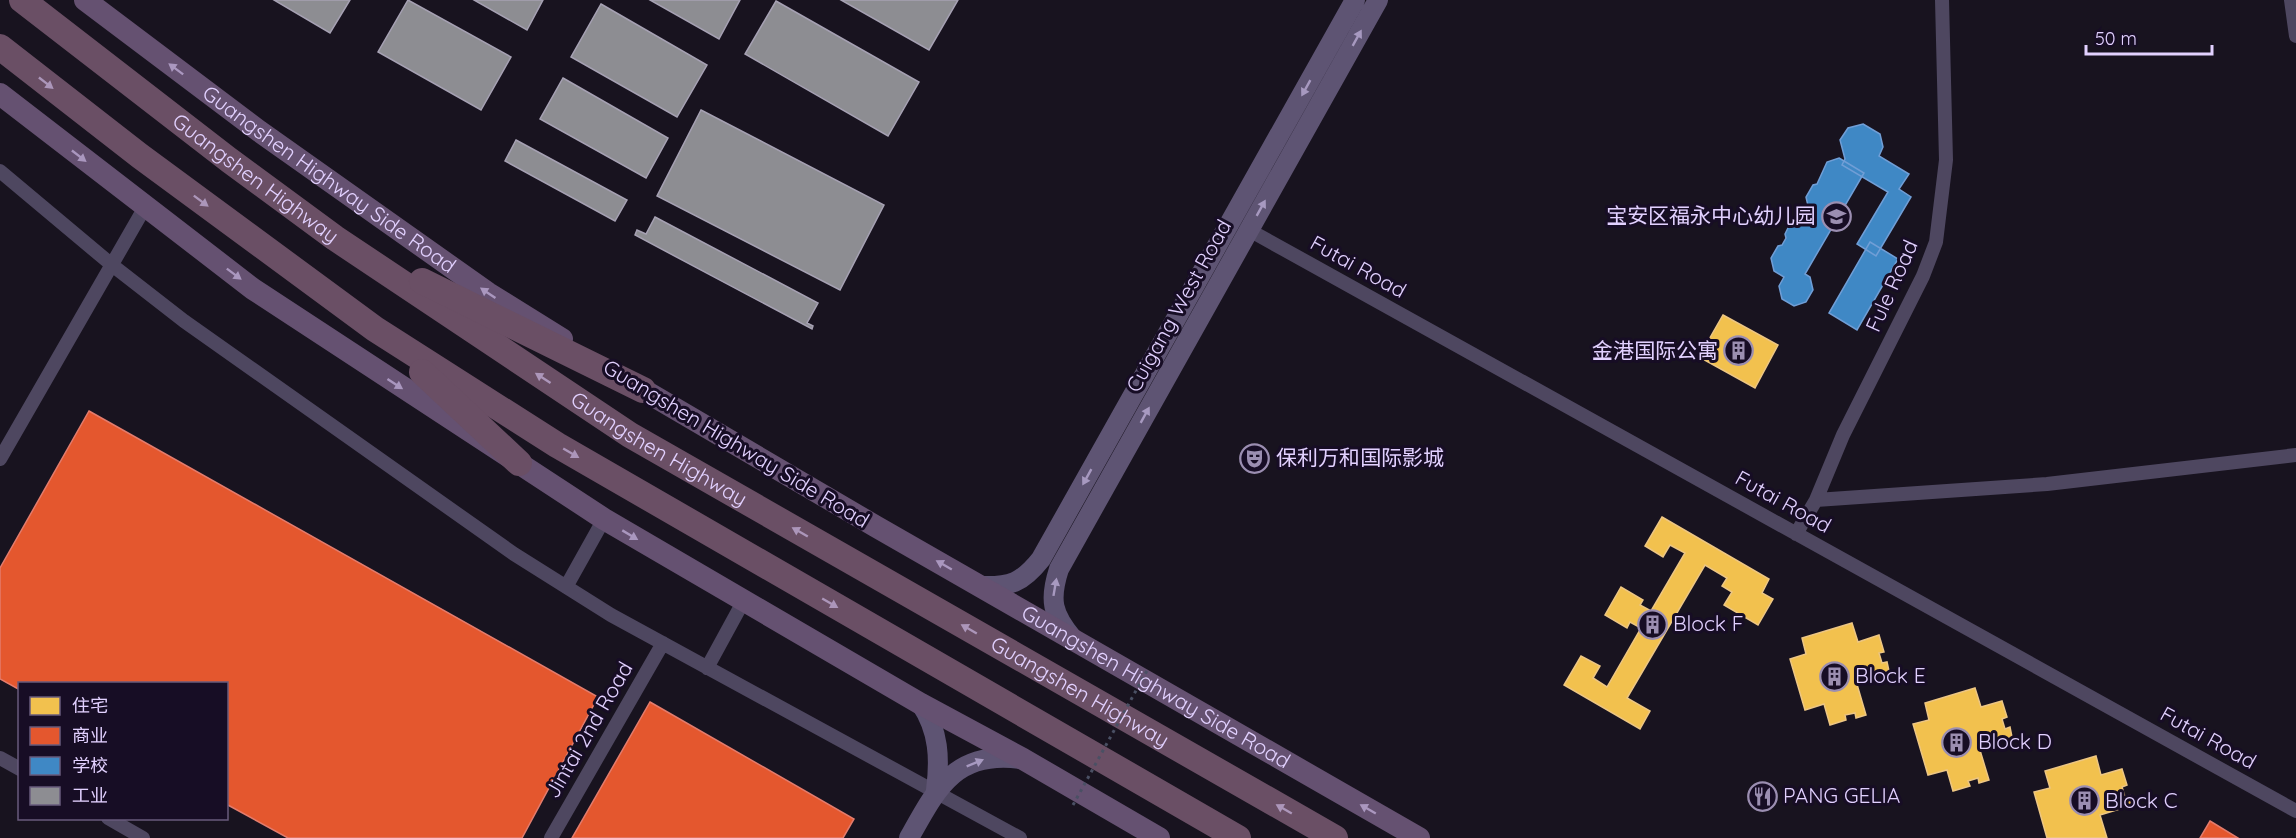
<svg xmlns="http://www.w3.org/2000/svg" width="2296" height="838" viewBox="0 0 2296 838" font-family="Quicksand,'Noto Sans SC',sans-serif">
<rect width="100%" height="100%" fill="#18131f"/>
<path fill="#f2c14e" stroke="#edc683" stroke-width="1.5" d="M1723,315L1778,345L1755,388L1699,357Z
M1662,517L1769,579L1762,593L1773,599L1758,625L1724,605L1732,592L1722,586L1727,578L1705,565L1627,698L1650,711L1640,729L1564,685L1581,656L1600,666L1593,678L1607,687L1641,628L1630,622L1627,628L1605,615L1621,587L1643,600L1640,605L1651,611L1685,553L1670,545L1663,557L1645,546Z
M1852,623L1858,642L1879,635L1884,652L1879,653L1882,663L1887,662L1889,671L1856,681L1866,715L1856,718L1855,713L1845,715L1846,720L1830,725L1824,704L1805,710L1790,659L1806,654L1802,638Z
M1975,688L1981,707L2002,701L2007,717L2002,719L2005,729L2010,727L2012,737L1979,747L1989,780L1979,783L1978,778L1968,781L1970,786L1953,791L1947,770L1928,775L1913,724L1929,720L1925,703Z
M2096,756L2101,775L2122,769L2127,785L2122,787L2125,797L2130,795L2133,805L2100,815L2107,838H2047L2034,792L2050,788L2045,771Z"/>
<path fill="#e4572e" stroke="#e37c6d" stroke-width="1.5" d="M89,411L598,697L522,838H288L226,804V684H20V690L0,679V568Z
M650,702L854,819L843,838H572Z
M2210,821L2238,838H2200Z"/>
<path fill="#3f88c5" stroke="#709ed6" stroke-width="1.5" d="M1863,124L1880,134L1883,147L1879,156L1909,174L1899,189L1911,197L1876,256L1857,244L1888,192L1842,165L1845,159L1840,140L1848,128Z
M1839,158L1864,173L1805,274L1810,277L1813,290L1806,302L1794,306L1782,299L1779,286L1784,277L1774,271L1771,258L1778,246L1782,245L1786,238L1785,234L1791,222L1804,219L1809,210L1806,197L1813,185L1817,184L1827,162Z
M1870,242L1898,259L1857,330L1829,313Z"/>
<path fill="#8d8d92" stroke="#a6a1b3" stroke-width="1.5" d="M274,0H350L330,33Z
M408,0L511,57L481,110L378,52Z
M474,0H543L527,30Z
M650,0H740L719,39Z
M841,0H958L929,50Z
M776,1L919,82L888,136L745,54Z
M601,4L707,65L677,117L571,57Z
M563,78L668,138L646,178L540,119Z
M701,110L884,205L840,290L657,196Z
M516,140L627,200L615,221L505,161Z
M655,217L818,303L807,323L813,326L812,329L635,235L637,230L646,234Z"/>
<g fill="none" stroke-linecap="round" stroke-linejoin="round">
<path stroke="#4e4760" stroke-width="14" d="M2291,0L2296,36
M0,171L112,265L184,321L514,554L611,615L1020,838
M1249,230L2296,811
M0,459L145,207
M1816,500L2047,484L2296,455
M1796,534L1816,500L1843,435L1923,276L1936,242L1946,160L1942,0
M566,587L604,519
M707,668L743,602
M0,758L20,769
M108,818L143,838
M551,838L663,643"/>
<path stroke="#5e5473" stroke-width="20" d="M981,586C1010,587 1022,583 1041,559L1355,0
M1073,639C1052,614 1049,600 1059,569L1378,0
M921,704C939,731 940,759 936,790
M909,838C937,788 955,750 1021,759"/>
<g stroke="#655171" stroke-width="22">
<path id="s1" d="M85,0L259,131L488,293L562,339"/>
<path d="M0,94L253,289L604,519L921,704L1023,759L1159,838"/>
<path id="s2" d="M628,381L875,526L1419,838"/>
</g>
<g stroke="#6a4f65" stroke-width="26">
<path id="s3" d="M22,0L229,160L335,238L630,435L1335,838"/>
<path d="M0,47L140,156L375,329L557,445L1238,838"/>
<path d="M422,281L643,390"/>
<path d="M422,372L519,463"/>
</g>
<path stroke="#4a5064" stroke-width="3" stroke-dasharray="3 4.5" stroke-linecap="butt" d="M1073,805L1149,667"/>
</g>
<defs><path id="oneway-solid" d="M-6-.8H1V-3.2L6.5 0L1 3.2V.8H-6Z" transform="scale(1.5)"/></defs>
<g fill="#a799c0">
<use href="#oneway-solid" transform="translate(1357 38) rotate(-61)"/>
<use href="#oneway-solid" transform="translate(1306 88) rotate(119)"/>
<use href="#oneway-solid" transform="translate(1261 208) rotate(-61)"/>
<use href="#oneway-solid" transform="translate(1145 415) rotate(-61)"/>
<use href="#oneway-solid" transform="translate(1087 477) rotate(119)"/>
<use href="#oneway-solid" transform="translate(1055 587) rotate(-80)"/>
<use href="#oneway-solid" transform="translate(975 763) rotate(-22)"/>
</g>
<g fill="#aa97bf">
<use href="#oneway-solid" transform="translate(176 69) rotate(-143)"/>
<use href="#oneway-solid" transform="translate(79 156) rotate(38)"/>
<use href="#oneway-solid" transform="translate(234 274) rotate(37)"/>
<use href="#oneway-solid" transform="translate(488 293) rotate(-146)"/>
<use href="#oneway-solid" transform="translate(395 384) rotate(33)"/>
<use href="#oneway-solid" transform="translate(630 535) rotate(31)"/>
<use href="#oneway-solid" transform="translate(944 565) rotate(-150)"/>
<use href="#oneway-solid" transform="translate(1368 809) rotate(-150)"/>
</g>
<g fill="#ac96ba">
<use href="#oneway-solid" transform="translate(46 83) rotate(38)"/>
<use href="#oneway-solid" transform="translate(201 201) rotate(37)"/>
<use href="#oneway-solid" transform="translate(543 378) rotate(-147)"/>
<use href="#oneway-solid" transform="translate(571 453) rotate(30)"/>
<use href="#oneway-solid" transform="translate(800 532) rotate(-150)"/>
<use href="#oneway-solid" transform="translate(830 603) rotate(30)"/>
<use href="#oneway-solid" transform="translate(969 629) rotate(-150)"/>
<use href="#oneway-solid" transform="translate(1284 809) rotate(-150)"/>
</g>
<defs>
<symbol id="school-ring" viewBox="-11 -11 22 22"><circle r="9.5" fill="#170d25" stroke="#9b8eb1" stroke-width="1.5"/><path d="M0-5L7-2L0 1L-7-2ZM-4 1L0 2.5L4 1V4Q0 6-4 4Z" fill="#9b8eb1"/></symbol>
<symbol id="building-ring" viewBox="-11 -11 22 22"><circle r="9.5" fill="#170d25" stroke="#9b8eb1" stroke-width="1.5"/><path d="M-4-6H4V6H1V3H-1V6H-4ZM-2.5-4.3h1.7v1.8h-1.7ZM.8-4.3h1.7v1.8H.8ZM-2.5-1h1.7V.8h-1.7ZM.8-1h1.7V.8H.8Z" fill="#9b8eb1"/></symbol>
<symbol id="theatre-ring" viewBox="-11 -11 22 22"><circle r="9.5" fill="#170d25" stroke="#9b8eb1" stroke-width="1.5"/><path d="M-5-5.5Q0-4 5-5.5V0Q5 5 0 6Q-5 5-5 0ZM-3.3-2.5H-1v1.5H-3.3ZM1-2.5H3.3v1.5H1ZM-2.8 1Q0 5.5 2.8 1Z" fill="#9b8eb1"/></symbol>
<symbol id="restaurant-ring" viewBox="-11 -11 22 22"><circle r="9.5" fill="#170d25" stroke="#9b8eb1" stroke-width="1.5"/><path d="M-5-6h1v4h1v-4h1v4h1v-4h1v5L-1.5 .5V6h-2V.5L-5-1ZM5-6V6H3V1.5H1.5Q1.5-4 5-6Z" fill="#9b8eb1"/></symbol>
</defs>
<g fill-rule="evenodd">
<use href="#school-ring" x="1820" y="200" width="33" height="33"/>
<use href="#building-ring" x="1722" y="334" width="33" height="33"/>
<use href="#theatre-ring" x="1238" y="442" width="33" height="33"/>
<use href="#building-ring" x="1636" y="608" width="33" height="33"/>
<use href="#building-ring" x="1818" y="660" width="33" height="33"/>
<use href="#building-ring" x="1940" y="726" width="33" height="33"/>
<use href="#restaurant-ring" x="1746" y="780" width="33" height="33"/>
<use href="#building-ring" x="2068" y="784" width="33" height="33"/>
</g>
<g text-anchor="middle" stroke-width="6" stroke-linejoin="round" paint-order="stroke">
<g font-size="21" fill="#e2d1ff" stroke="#170d25">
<text dy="7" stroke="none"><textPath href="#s3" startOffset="294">Guangshen Highway</textPath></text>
<text dy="7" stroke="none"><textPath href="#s1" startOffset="303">Guangshen Highway Side Road</textPath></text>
<text transform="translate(1358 267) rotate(29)" y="7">Futai Road</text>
<text transform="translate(1892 286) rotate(-66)" y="7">Fule Road</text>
<text transform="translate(1179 306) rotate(-61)" y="7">Cuigang West Road</text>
<text transform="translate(736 444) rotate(31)" y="7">Guangshen Highway Side Road</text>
<text dy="7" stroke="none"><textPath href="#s3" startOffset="780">Guangshen Highway</textPath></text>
<text transform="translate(1783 502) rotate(29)" y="7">Futai Road</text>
<text dy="7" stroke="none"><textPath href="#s2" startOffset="610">Guangshen Highway Side Road</textPath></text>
<text dy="7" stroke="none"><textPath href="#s3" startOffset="1266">Guangshen Highway</textPath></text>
<text transform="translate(589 730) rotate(-60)" y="7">Jintai 2nd Road</text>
<text transform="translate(2208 738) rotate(29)" y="7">Futai Road</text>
</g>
<g font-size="21" fill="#e2d1ff" stroke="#170d25" text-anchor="start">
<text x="1816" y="223" text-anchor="end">宝安区福永中心幼儿园</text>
<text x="1718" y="358" text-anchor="end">金港国际公寓</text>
<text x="1276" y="465">保利万和国际影城</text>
<text x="1673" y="631">Block F</text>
<text x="1855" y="683">Block E</text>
<text x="1978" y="749">Block D</text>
<text x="1783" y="803">PANG GELIA</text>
<text x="2105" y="808">Block C</text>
</g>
</g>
<rect x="18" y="682" width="210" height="138" fill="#170d25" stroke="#685b7c" stroke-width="1.5"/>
<rect x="30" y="697" width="30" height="18" fill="#f2c14e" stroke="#685b7c" stroke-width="1.5"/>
<text x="72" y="712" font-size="18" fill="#e2d1ff">住宅</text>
<rect x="30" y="727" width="30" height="18" fill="#e4572e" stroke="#685b7c" stroke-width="1.5"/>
<text x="72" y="742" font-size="18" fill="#e2d1ff">商业</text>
<rect x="30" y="757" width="30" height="18" fill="#3f88c5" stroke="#685b7c" stroke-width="1.5"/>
<text x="72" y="772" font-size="18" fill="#e2d1ff">学校</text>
<rect x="30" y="787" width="30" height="18" fill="#8d8d92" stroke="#685b7c" stroke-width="1.5"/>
<text x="72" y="802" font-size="18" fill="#e2d1ff">工业</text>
<path d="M2086 45v9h126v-9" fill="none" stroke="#e2d1ff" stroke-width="3"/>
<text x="2095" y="45" font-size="18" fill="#e2d1ff" stroke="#170d25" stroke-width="4.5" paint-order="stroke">50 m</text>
</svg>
